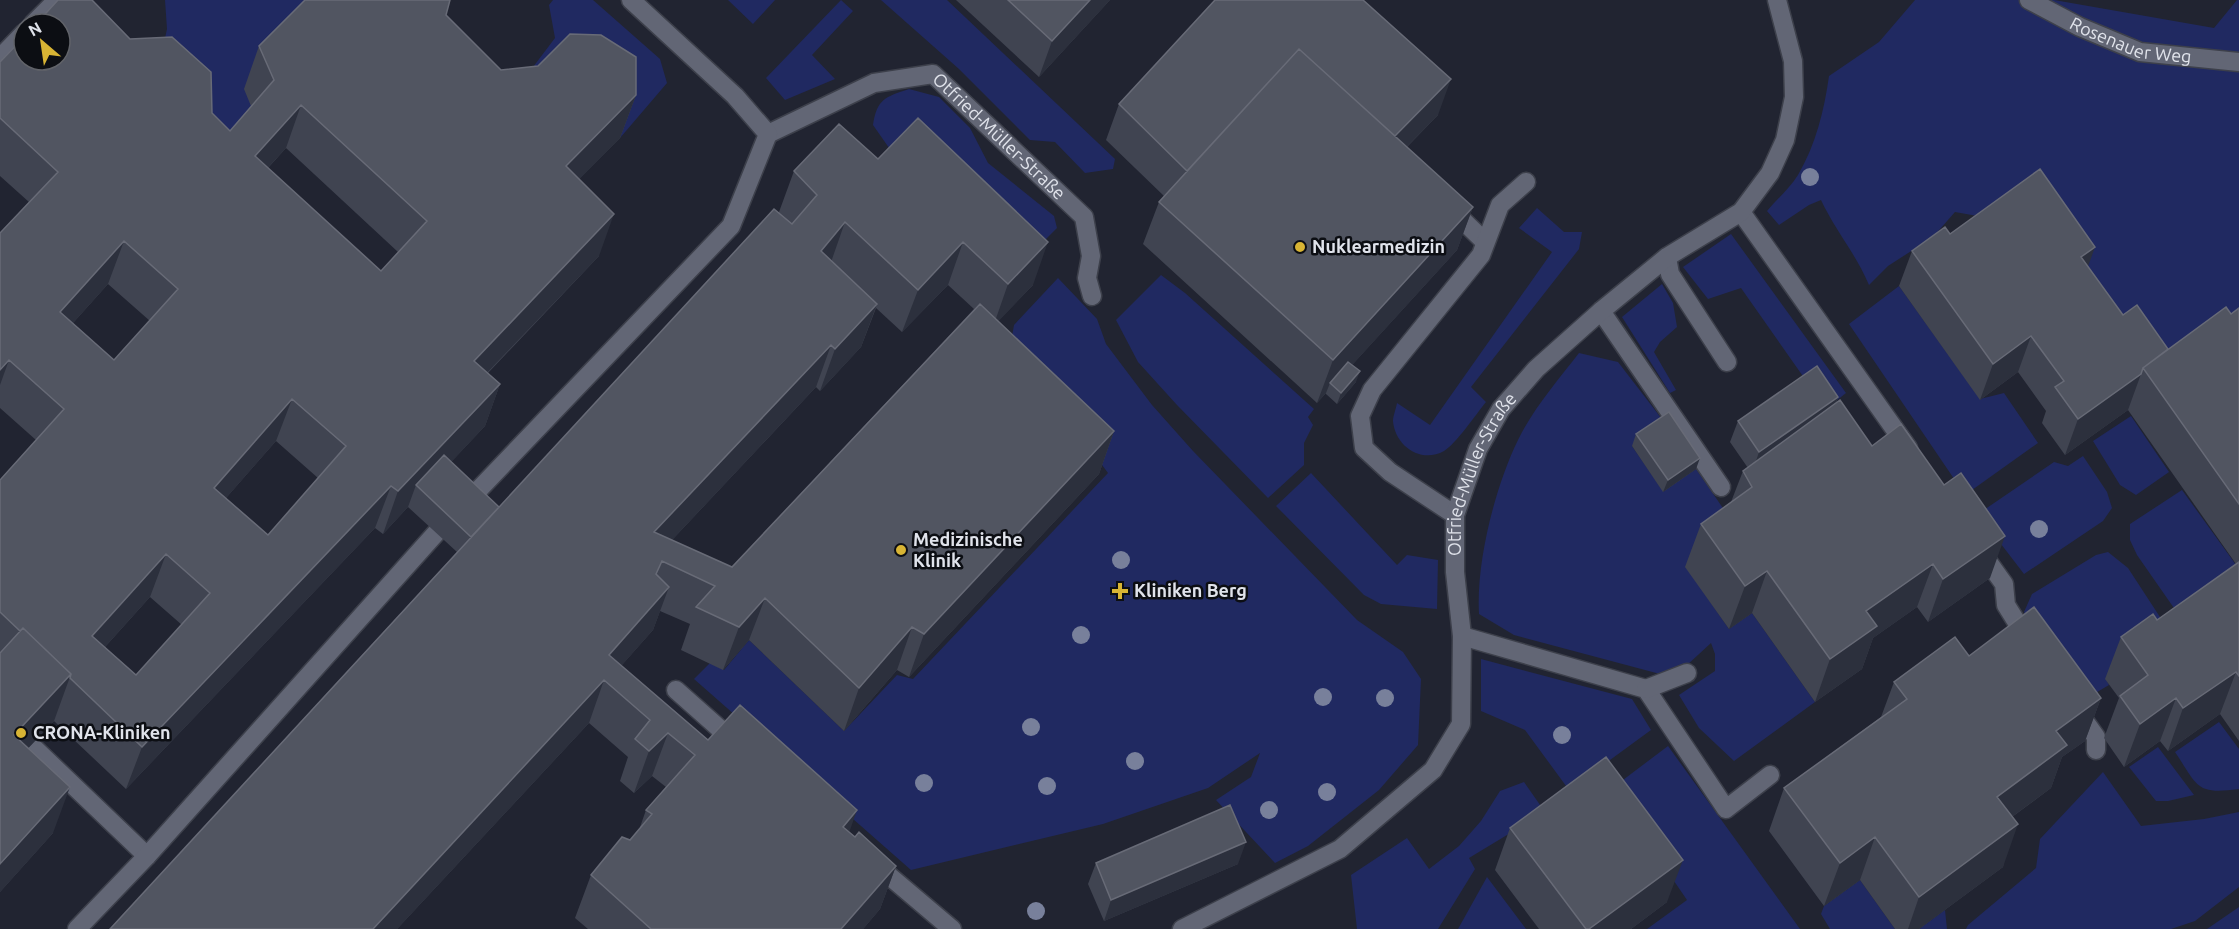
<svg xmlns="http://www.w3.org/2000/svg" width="2239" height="929" viewBox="0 0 2239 929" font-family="Ubuntu,sans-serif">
<rect width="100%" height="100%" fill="#212431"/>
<path fill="#202961" d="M165,0H332L258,123L214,174L156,80L167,29Z
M553,0H593L660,59L667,83L620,138V100L527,75L555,38L549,5Z
M728,0H775L753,24Z
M841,0L853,11L812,55L835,79L785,100L766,78Z
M881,0H947L1115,159L1113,169L1085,173L1055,142L1030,140L959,69Z
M1915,0H2054L2214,28L2237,0H2239V332L2156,375L1983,217L1955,212L1933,237L1888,266L1869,285C1856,254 1835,230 1821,200L1809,205L1779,225L1767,211C1777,199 1790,188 1798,175C1816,144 1824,111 1829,76L1879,42Z
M909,89L939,97L970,128L988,163L1054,216L1057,228L1028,257L894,155L873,125C877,99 885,97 909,89Z
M1537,208L1564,232H1582L1579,249L1471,387L1486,402C1477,413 1455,445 1444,451C1421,464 1395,446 1393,421C1393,416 1396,409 1397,403L1430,425L1552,252L1519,228Z
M1731,234L1846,393L1826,409L1741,288L1708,299L1683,267Z
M1161,275L1185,293L1314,409L1308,417L1313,425L1304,443V465L1268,498L1177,405L1138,362L1116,320Z
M1058,278L1097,319L1106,344L1152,405L1193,451L1357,620L1403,652L1421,679L1418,745L1379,790L1308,846L1275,863L1216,800L1251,777L1260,753L1208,788L1103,824L911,870L694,679L710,663L724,670L749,640L844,731L897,675L913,679L1108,473L1011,342L1014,325Z
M1662,284L1673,303L1677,327L1660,342L1654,352L1676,390L1670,393L1622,317Z
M1899,286L1980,399L2004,393L2038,443L1965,495L1849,324Z
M1579,353L1618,362L1665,423L1632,446L1663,491L1696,469L1727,514L1686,567L1729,629L1752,613L1815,702L1734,761L1699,728L1679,695L1715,671V654L1711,643L1686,666L1660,674L1514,635L1479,614C1476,562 1495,487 1518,440C1533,409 1558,380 1579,353Z
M2131,416L2169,472L2136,495L2120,485L2093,441Z
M2083,456L2107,492L2112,508L2103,521L2024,574L1978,514L2054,462L2068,466Z
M1311,473L1397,565L1407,555L1438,560L1437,609L1381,604L1364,595L1276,506Z
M2182,490L2239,569L2176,611L2137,555L2130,540V524Z
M2108,552L2128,568L2175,640L2106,679L2109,685L2082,701L2024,612L2032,594L2096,555Z
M1481,659L1632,699L1651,730L1569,790L1525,730L1481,711Z
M2219,722L2239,749V789C2195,795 2198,786 2175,752Z
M1668,746L1800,929H1647L1687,900L1611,789Z
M2158,747L2194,795L2168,801H2156L2129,767Z
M2103,772L2141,826L2204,819L2239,812V887L2195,921L2171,929H1966L1968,925L2036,868L2040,839Z
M1524,782L1545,812L1469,858L1475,869L1438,929H1357L1351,875L1407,838L1429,869L1459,846L1481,821L1500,791Z
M1487,877L1526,929H1458Z
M1860,880L1895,929H1830L1821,914L1824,906Z
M2239,907V929H2207Z
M1945,910L1947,929H1919Z"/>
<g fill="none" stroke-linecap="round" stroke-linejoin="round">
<defs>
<g id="minor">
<path id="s1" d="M2029,0L2080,27L2140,52L2239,62"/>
<path d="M33,24L57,0"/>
<path d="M0,58L24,33"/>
<path id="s2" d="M768,134L874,83L933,74L1084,217L1091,256L1087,278L1092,296"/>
<path d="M1449,207L1484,241"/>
<path d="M1741,212L1908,448"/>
<path d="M1667,257L1670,274L1727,362"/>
<path d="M1601,311L1721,487"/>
<path d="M465,504L731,226L768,134L735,96L631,0"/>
<path d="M1455,515L1390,472L1364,448L1360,416L1372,390L1481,255L1500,205L1526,182"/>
<path d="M1979,549L2004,584L2006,605L2029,642"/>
<path d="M1462,636L1646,689L1726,809L1770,775"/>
<path d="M1646,689L1687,673"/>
<path d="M676,690L738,745"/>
<path d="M2076,709L2096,737V750"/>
<path d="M31,745L147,856"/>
<path d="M874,863L952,929"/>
<path d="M77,929L147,856L436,533"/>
<path id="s3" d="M1182,929L1340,849L1433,770L1461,724L1462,636L1455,572V515L1478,449L1501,409L1536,369L1601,311L1667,257L1741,212L1770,173L1785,140L1794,97L1793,61L1777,0"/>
</g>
</defs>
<use href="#minor" stroke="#3d404b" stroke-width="21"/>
<use href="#minor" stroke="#626675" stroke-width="18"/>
</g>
<g fill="#78809b">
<circle cx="1810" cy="177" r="9"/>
<circle cx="2039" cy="529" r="9"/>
<circle cx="1121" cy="560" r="9"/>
<circle cx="1081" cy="635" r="9"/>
<circle cx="1323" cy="697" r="9"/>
<circle cx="1385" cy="698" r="9"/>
<circle cx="1031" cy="727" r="9"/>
<circle cx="1562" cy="735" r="9"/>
<circle cx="1135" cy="761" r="9"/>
<circle cx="924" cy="783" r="9"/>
<circle cx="1047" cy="786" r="9"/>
<circle cx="1327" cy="792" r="9"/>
<circle cx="1269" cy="810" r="9"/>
<circle cx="1036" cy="911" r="9"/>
</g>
<path fill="#404451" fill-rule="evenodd" d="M956,0H1110L1039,77Z
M446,15L501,70L636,95L620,138L579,179L599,256L488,373L500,384L485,426L451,462L499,507L779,212L794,171L878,159L1033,285L998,321L1114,431L1099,474L909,677L897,670L844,731L749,640L723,670L681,650L690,624L660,611L653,630L621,666L708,740L849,832L896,866L880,909L863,929H588L575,918L591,875L630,840L639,830L646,810L666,787L652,776L634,793L620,781L628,757L589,723L397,929H110L457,552L408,507L383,534L375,528L126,789L54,721L28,748L53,833L0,892V480L36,440L0,408V233L29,202L0,176V62L130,39L212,113L230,131L251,106L244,89L259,46ZM286,148L398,252L381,271L268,168ZM108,284L150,321L114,360L73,323ZM948,285L974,309L732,567L672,540L816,387L820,391L861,347L876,308L902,332ZM276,441L318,478L268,535L226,498ZM150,597L182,625L136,675L105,647Z
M1119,104L1438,115L1407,147L1473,207L1457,250L1352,365L1356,382L1337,404L1326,394V393L1317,403L1143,244L1159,202L1164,196L1106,140Z
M1950,234L2088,267L2123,315L2168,349L2231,314L2239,308V741L2220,714L2168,751L2160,741L2124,767L2104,738L2119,698L2105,679L2121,637L2157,620L2236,564L2128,410L2065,455L2042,423L2046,411L2018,372L1980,400L1899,286L1912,251Z
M1838,397L1836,403L1872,446L1990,578L1928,622L1917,607L1873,638L1862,669L1815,702L1752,613L1729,629L1685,567L1701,524L1731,502L1743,471L1748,468L1730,442L1738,421Z
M1636,434L1696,469L1663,492L1632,446Z
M1969,656L2101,698L2085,741L2062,757L2051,788L2012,817L2003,867L1919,929H1895L1860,880L1824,906L1769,831L1784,788L1881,717L1894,682Z
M1510,828L1667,902L1631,929H1539L1495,870Z
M1096,863L1238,864L1104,921L1088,884Z"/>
<path fill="#2c303d" d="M1090,0H1110L1039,77L1052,41Z
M1451,79L1438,115L1377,177L1390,141Z
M636,95L620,138L550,209L566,166Z
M301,105L286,148L239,199L255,156Z
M1473,207L1457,250L1333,386L1330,383L1326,393L1317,403L1333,360Z
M614,214L599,256L458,403L474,361Z
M845,222L830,265L821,251Z
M124,241L108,284L45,354L60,312Z
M963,242L948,285L902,332L918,290Z
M1048,242L1033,285L993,327L1008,284Z
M2095,247L2082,283L2081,257Z
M877,304L861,347L820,391L835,349Z
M2031,336L2018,372L1980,400L1993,364Z
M831,345L816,387L639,575L654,532Z
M9,360L0,385V370Z
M1360,371L1356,382L1337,404L1341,393Z
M2141,374L2128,410L2065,455L2078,419Z
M500,384L485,426L423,492L416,485L408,507L383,534L398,491Z
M1838,397L1830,419L1752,473L1759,452Z
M292,399L276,441L198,530L214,488Z
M1114,431L1099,474L909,677L924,634Z
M1700,458L1696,469L1663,492L1668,480Z
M391,486L375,528L126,789L142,747Z
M2005,536L1990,578L1928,622L1943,579Z
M166,554L150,597L76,679L92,636Z
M1933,564L1917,607L1873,638L1862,669L1815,702L1830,659L1866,611Z
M1767,571L1752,613L1729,629L1745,586Z
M669,587L653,630L607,682L604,680L589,723L397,929H373L609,655Z
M765,598L749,640L723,670L739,627Z
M912,627L897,670L844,731L859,688Z
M2236,672L2220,714L2168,751L2183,708Z
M71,674L54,721L0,778L14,735Z
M2101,698L2085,741L2062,757L2051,788L1982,839L1997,797L2056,731Z
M2176,698L2160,741L2124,767L2140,724Z
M668,733L652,776L634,793L649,751Z
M70,787L53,833L0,892V864Z
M857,810L842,853L843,827Z
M2018,824L2003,867L1919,929H1908L1919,897Z
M1875,837L1860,880L1824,906L1840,863Z
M1246,842L1238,864L1104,921L1111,900Z
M1683,860L1667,902L1631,929H1589Z
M896,866L880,909L863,929H841Z"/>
<path fill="#515561" stroke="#686b77" stroke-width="1.5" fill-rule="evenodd" d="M58,0H92L130,39L172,37L211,72L212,113L230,131L274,80L259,46L305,0H450L446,15L501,70L538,66L570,34L601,35L636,57V95L566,166L614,214L474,361L500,384L398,491L391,486L142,747L70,678L71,674L23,628L20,631L0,612V480L64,409L9,360L0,370V233L58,172L0,118V62L24,37V60H60V24H36ZM301,105L427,221L381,271L255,156ZM124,241L178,289L114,360L60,312ZM292,399L346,446L268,535L214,488ZM166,554L210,593L136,675L92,636Z
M1008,0H1090L1052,41Z
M1215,0H1363L1451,79L1395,136L1299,49L1187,171L1119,104Z
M1299,49L1473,207L1333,360L1159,202Z
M918,118L1048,242L1008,284L963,242L918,290L845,222L821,251L877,304L835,349L831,345L654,532L732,567L980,304L1114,431L924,634L912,627L859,688L765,598L739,627L696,607L715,586L662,561L656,574L669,587L609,655L708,740L740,705L857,810L843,827L855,837L859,832L896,866L841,929H651L591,875L622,837L630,840L652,814L646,810L695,755L668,733L649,751L635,739L650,720L604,680L373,929H110L774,209L792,224L817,195L794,171L839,124L878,159Z
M2040,169L2095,247L2081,257L2123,315L2137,305L2168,349L2143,368L2141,374L2078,419L2055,387L2064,381L2031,336L1993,364L1912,251L1945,227L1950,234Z
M2226,307L2231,314L2239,308V504L2143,368Z
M1348,362L1360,371L1341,393L1330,383Z
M1817,366L1838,397L1759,452L1738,421Z
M1840,400L1872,446L1901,424L1944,485L1961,473L2005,536L1943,579L1933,564L1866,611L1877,626L1830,659L1767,571L1745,586L1701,524L1752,487L1743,471Z
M1669,412L1700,458L1668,480L1636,434Z
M444,455L499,507L471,537L416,485Z
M2239,562V676L2236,672L2183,708L2176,698L2140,724L2120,696L2148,675L2121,637L2153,614L2157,620Z
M2034,607L2101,698L2056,731L2067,745L1997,797L2018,824L1919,897L1875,837L1840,863L1784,788L1907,699L1894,682L1955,637L1969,656Z
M23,628L71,674L14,735L70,787L0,864V653Z
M1606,757L1683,860L1589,929H1586L1510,828Z
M1230,805L1246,842L1111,900L1096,863Z"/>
<g fill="#d8b434" stroke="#0c0e13" stroke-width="2">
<circle cx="1300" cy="247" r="6"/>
<circle cx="901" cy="550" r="6"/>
<path d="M1117 582h6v6h6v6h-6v6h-6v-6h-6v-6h6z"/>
<circle cx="21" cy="733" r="6"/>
</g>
<g text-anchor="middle" stroke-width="5" stroke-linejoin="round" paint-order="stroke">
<g font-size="18" fill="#e0e3eb" stroke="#0c0e13">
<text dy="6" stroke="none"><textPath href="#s1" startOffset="111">Rosenauer Weg</textPath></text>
<text dy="6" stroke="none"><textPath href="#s2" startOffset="268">Otfried-Müller-Straße</textPath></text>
<text dy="6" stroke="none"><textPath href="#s3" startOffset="609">Otfried-Müller-Straße</textPath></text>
</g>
<g font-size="18" font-weight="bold" fill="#e0e3eb" stroke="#0c0e13" text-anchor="start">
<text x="1312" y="253">Nuklearmedizin</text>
<text x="913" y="546">Medizinische<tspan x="913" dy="21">Klinik</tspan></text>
<text x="1134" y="597">Kliniken Berg</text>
<text x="33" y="739">CRONA-Kliniken</text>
</g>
</g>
<g transform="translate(42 42) rotate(331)"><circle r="28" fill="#0c0e13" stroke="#616369" stroke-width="1.5"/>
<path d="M0-4.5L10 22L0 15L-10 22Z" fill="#d8b434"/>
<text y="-9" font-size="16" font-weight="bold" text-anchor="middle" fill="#e0e3eb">N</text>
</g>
</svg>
